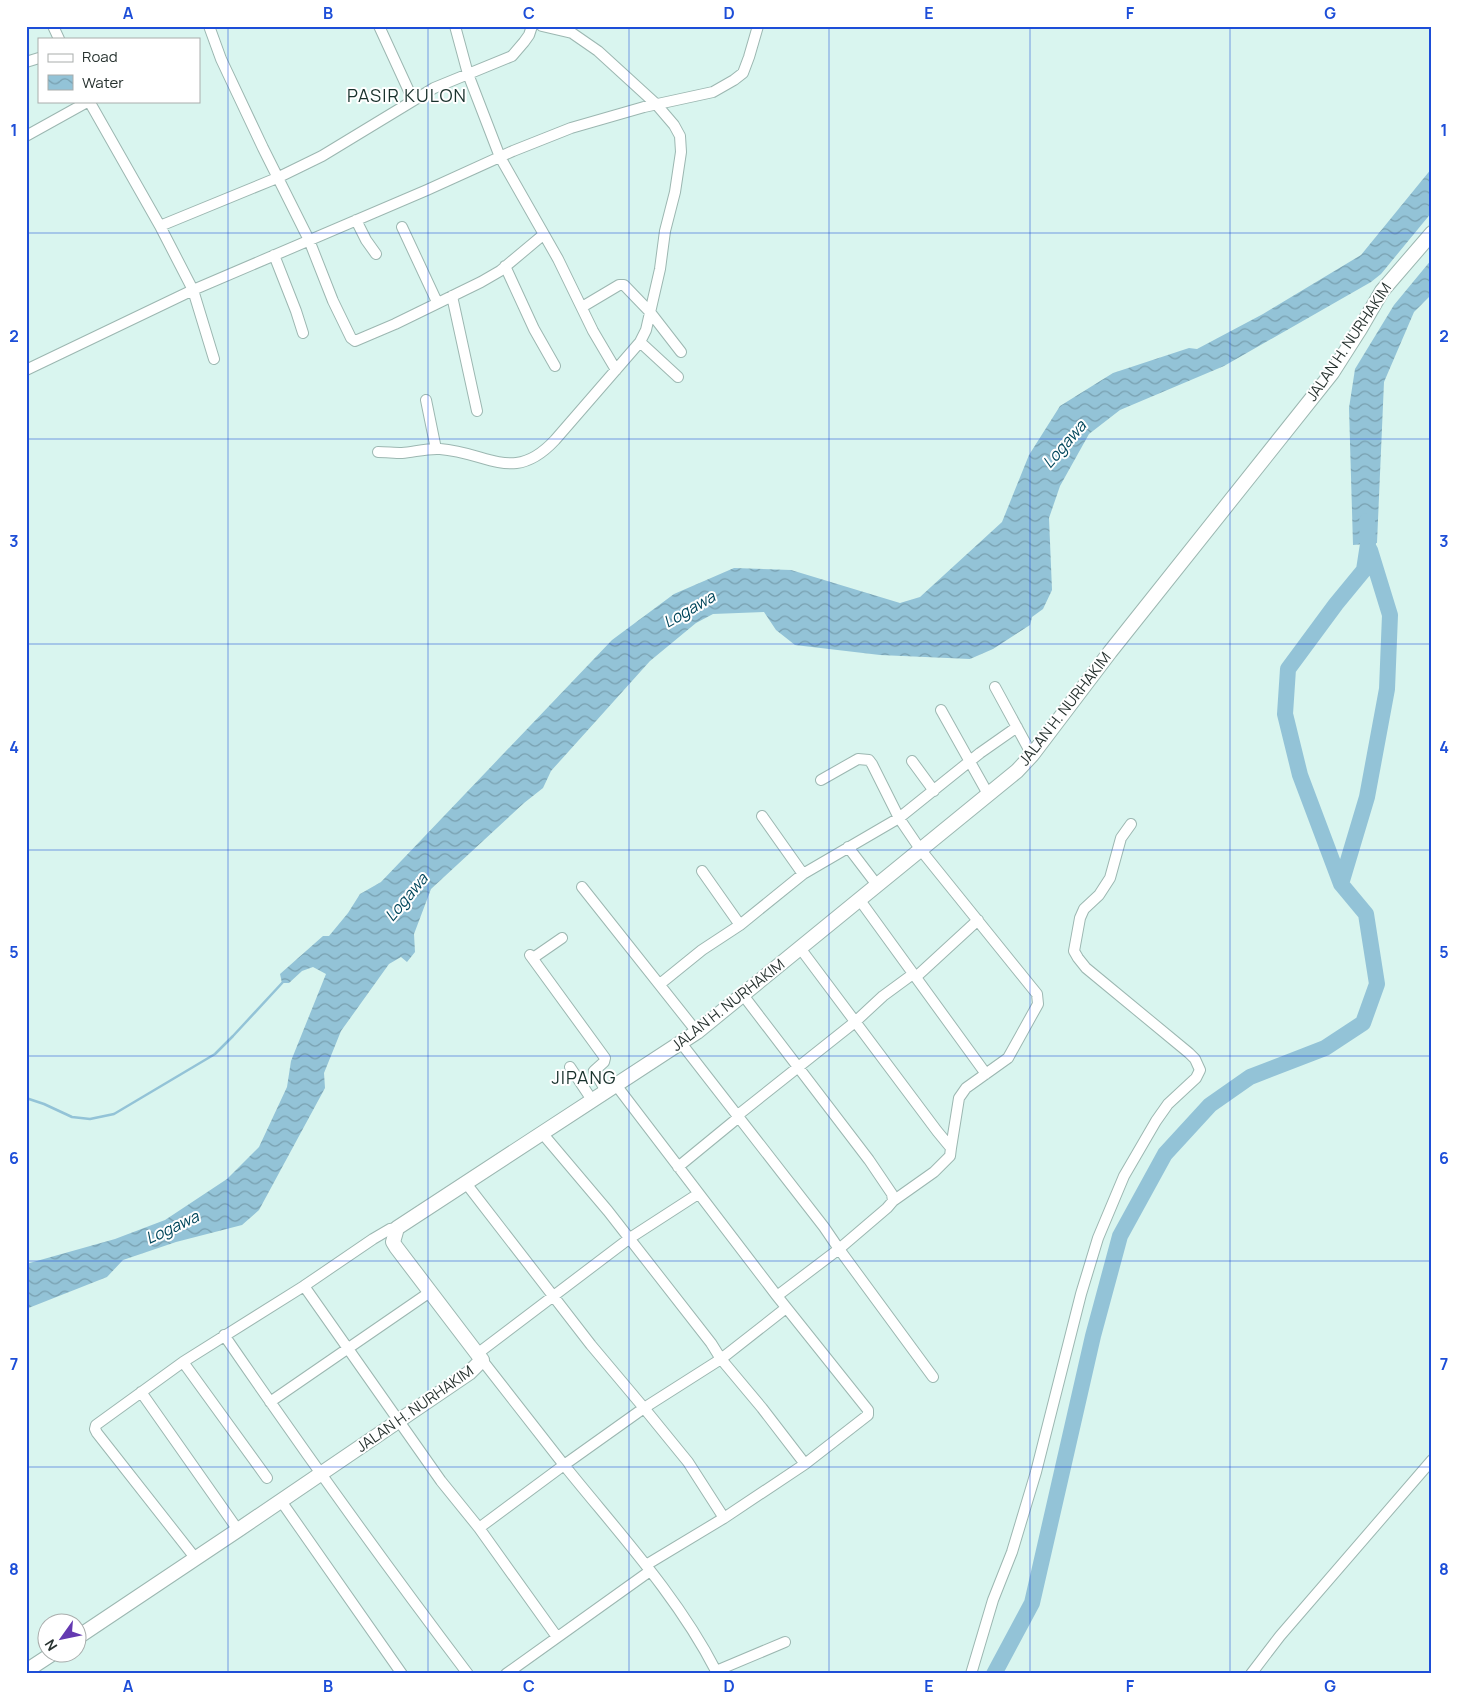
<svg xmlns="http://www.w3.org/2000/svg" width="1458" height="1700" viewBox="0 0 1458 1700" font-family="Manrope,sans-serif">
<defs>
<pattern id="water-waves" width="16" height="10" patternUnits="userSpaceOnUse" patternTransform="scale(1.25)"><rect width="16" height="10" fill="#93c3d7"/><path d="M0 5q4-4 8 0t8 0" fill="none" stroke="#789faf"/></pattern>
</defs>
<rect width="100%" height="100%" fill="#d9f5ef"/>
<path fill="url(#water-waves)" d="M1432,168V212L1381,274L1371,282L1224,366L1120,410L1089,434L1060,486L1049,518L1052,590L1043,609L1032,617L1030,625L993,649L970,659L880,655L795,645L776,630L764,612L713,614L696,623L650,661L551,771L543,788L524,803L431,889L414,934L415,952L407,962L401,957L389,964L341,1031L324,1073L325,1088L259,1210L242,1225L176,1242L123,1260L107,1277L26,1309V1264L115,1239L165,1220L227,1179L259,1147L287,1087L291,1061L326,974L313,967L302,971L289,983H282L280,974L323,936H329L348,913L360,894L381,882L612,640L674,594L734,568L791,570L900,603L920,597L1002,522L1029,455L1060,406L1113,373L1189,348L1197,349L1263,314L1361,255Z
M1432,259V294L1414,312L1384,382L1377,543L1353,545L1349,408L1355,369L1394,305Z"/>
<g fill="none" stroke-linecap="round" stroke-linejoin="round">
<path stroke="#93c3d7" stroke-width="2.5" d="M26,1098L44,1104L72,1117L90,1119L114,1114L215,1054L233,1036L283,982"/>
<path stroke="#93c3d7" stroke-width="16" d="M1341,884L1367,797L1387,689L1390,615L1370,550
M994,1674L1032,1603L1093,1336L1120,1236L1165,1154L1210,1105L1250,1077L1325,1048L1363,1023L1377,984L1366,914L1341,884L1300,775L1285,714L1288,669L1336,604L1364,570L1368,544L1367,521"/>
<defs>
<path id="minor" d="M53,26L59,39
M209,26L221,59L263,148L309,240L333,301L351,338L355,341L395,324L481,282L500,271L543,235
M379,26L413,100
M455,26L468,74L500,157L558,259L593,331L616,370
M26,62L39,58
M26,136L89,101
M356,220L366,240L376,254
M160,226L277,178L322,156L434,88L512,56L524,42L529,35L532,26
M402,227L437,302
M274,255L296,311L303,333
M505,266L534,329L555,366
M452,296L477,411
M582,307L619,285H624L650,312L681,352
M640,342L678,377
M214,359L193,290L427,190L513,151L571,128L644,107L713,92L734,80L743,73L749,57L758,26
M26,370L193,290L160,226L89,101
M426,400L436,449
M378,452C386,452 394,453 402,453C414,452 428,448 440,449C490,453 514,484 555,440L640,342L646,330L660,269L665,231L675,192L681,152L680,136L674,125L656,104L598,51L572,33L542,26
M995,687L1032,755
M941,710L988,794
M912,761L934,791
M762,816L803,874
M848,847L877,885
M702,871L740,925
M582,887L697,1032
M859,899L986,1074
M800,948L937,1131L951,1148L959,1098L966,1088L1008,1058L1038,1004L1037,994L920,849L899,818L872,764L869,760L858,759L821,780
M530,955L605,1058L604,1062L594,1071L606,1091
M533,958L562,938
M916,977L978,920
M660,984L702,950L740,925L803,874L899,818L980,753L1017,727
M743,995L869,1160L892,1194L893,1201L887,1208L839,1249L933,1377
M681,1043L824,1227L839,1249L777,1296
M570,1067L592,1100
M616,1085L777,1296L868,1410V1415L805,1464
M738,1115L855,1022L883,996L913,974
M542,1133L608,1211L711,1343L721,1359L644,1408L688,1462L724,1518L646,1565
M678,1167L739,1117
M465,1182L591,1345L644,1408L564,1465L482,1360
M893,1201L934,1172L950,1156L951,1148
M304,1286L441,1481L479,1528L564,1465C617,1531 677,1595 716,1671
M224,1335C303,1450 384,1563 468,1674
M477,1354L630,1238L698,1194
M183,1362L267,1478
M141,1392L238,1530
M270,1402L430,1292
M281,1501L402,1674
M724,1518L805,1464L762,1408L721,1359L786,1308
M479,1528L557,1637
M196,1559L97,1433L95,1429L96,1425L183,1362L304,1286L373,1239L390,1229L397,1228
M506,1674L650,1571
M716,1674V1671L785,1642
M971,1674L993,1600L1012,1552L1036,1472L1081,1294L1098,1238L1124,1176L1156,1121L1168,1104L1196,1078L1200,1070L1195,1059L1189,1053L1086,968L1078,958L1074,951L1080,918L1084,909L1099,895L1110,878L1121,838L1131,824
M1251,1674L1280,1636L1432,1460"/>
<path id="secondary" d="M78,1637L238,1530L469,1373L482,1360L396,1247L393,1242L397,1228L697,1032L1017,771L1032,755L1110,652L1332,373L1360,329L1382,291L1432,233
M26,1671L55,1652"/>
</defs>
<use href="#minor" stroke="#9cb7b1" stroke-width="12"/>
<use href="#secondary" stroke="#9cb7b1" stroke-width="16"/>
<use href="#minor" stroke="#fff" stroke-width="10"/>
<use href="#secondary" stroke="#fff" stroke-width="14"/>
</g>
<path fill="none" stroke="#1d4ed8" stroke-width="1" stroke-opacity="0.55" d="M228,26V1674M428,26V1674M629,26V1674M829,26V1674M1030,26V1674M1230,26V1674M26,233H1432M26,439H1432M26,644H1432M26,850H1432M26,1056H1432M26,1261H1432M26,1467H1432"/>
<g text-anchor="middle" stroke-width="4" stroke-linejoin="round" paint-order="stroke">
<g font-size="15" fill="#283330" stroke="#fff">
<text transform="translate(1349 342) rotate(-56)" y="5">JALAN H. NURHAKIM</text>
<text transform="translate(1065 709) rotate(-52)" y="5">JALAN H. NURHAKIM</text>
<text transform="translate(728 1005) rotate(-38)" y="5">JALAN H. NURHAKIM</text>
<text transform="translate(415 1409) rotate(-35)" y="5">JALAN H. NURHAKIM</text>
</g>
<g font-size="16" font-style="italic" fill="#00465b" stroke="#fff">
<text transform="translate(1064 444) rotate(-49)" y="6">Logawa</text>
<text transform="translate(689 609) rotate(-30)" y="6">Logawa</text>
<text transform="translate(406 897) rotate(-50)" y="6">Logawa</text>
<text transform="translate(172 1227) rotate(-25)" y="6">Logawa</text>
</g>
<g font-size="18" letter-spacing="1" fill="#19312c" stroke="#fff">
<text x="407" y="102">PASIR KULON</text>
<text x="584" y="1084">JIPANG</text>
</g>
</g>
<rect width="1458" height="1700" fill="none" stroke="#ffffff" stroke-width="55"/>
<rect x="38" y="38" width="162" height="65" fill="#ffffff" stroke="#a9adac"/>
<rect x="48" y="54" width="25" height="8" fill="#ffffff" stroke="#a9adac"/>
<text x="82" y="62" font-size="15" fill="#283330">Road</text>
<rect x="48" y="75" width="25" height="15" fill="url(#water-waves)" stroke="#a9adac"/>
<text x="82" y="88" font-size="15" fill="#283330">Water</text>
<g transform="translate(62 1638) rotate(237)"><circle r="24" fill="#ffffff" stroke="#a9adac"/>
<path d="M0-4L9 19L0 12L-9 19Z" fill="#6439b1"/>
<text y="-8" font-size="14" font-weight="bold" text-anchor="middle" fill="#283330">N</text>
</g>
<rect x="28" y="28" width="1402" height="1644" fill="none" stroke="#1d4ed8" stroke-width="2"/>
<g font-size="16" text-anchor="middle" font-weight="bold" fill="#1d4ed8">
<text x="128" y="19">A</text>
<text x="328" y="19">B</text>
<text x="529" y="19">C</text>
<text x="729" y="19">D</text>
<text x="929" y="19">E</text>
<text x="1130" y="19">F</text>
<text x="1330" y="19">G</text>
<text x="14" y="136">1</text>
<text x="1444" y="136">1</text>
<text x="14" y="342">2</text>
<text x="1444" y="342">2</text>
<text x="14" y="547">3</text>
<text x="1444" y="547">3</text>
<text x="14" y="753">4</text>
<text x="1444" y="753">4</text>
<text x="14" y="958">5</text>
<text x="1444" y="958">5</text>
<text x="14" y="1164">6</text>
<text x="1444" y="1164">6</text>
<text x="14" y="1370">7</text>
<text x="1444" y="1370">7</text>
<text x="14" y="1575">8</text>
<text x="1444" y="1575">8</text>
<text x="128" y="1692">A</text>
<text x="328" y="1692">B</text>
<text x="529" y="1692">C</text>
<text x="729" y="1692">D</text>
<text x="929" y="1692">E</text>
<text x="1130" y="1692">F</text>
<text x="1330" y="1692">G</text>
</g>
</svg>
